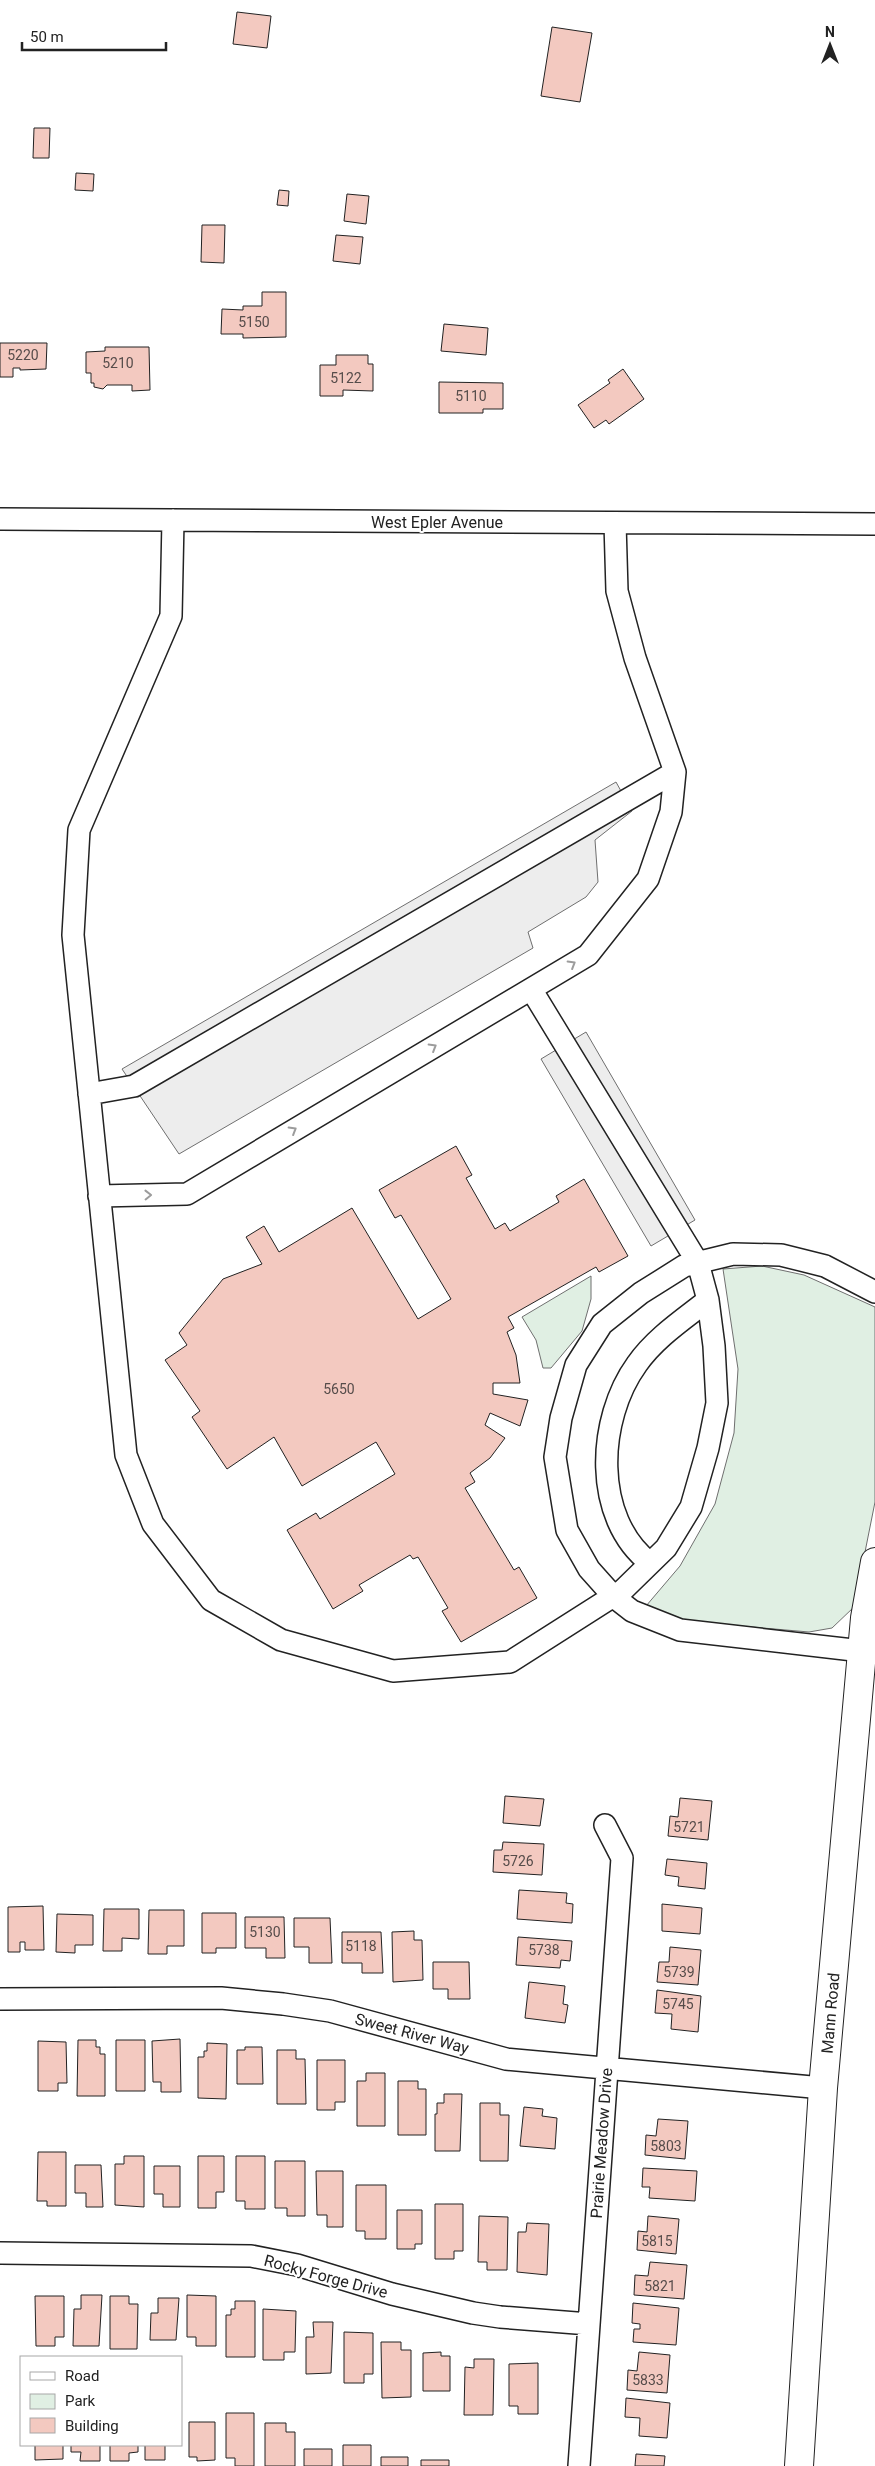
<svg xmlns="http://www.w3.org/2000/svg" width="875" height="2466" viewBox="0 0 875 2466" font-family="Roboto,sans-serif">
<rect width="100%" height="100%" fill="#fff"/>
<path fill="#e0efe3" stroke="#6f6f6f" d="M762,1266L804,1275L875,1307V1502L854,1607L832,1628L809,1632L682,1621L646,1606L680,1566L715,1504L734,1433L738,1369L723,1269Z
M591,1276V1299L582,1331L551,1368H543L536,1340L522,1317Z"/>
<path fill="#ededed" stroke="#6f6f6f" d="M616,782L632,811L595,840L598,882L586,897L528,932L533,948L179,1154L122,1069Z
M586,1032L695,1220L651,1246L541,1059Z"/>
<path fill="#f3c9c0" stroke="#222" d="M237,12L271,16L267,48L233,44Z
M552,27L592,33L580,102L541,96Z
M34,128H50L49,158H33Z
M76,173L94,174L93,191L75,190Z
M279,190L289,191L288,206L277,205Z
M347,194L369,196L366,224L344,221Z
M202,225H225L224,263L201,262Z
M336,235L363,237L360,264L333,261Z
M262,292H286V337L243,338V334H221L222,309L243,310V306H262Z
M444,324L488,328L486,355L441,351Z
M0,343H47L46,369L20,370V368H13V377H0Z
M105,347H149L150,390L132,391V385H107L103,389L94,387V383H91V373H86V352L105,351Z
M336,355H368V364H373V391L343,390V396H320V365H336Z
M623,369L644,399L609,424L606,420L594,428L578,405L610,383L608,380Z
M439,382L503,383V409H483V413H439Z
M456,1146L472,1175L466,1178L495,1229L505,1223L510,1231L559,1202L556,1196L584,1179L628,1256L599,1272L596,1267L508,1317L514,1328L507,1332L516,1355L520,1383H493V1394L528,1400L520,1426L490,1413L485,1425L505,1438L490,1458L470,1473L475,1482L465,1488L514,1570L519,1567L537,1598L461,1642L442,1611L448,1608L418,1557L413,1559L410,1555L359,1585L363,1591L333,1609L287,1530L316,1513L320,1519L395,1474L376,1442L302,1486L274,1437L227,1469L192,1417L200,1411L165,1360L187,1345L179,1333L223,1279L262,1264L246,1237L264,1226L279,1252L352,1208L418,1319L451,1299L401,1215L395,1218L379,1190Z
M505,1796L544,1799L540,1826L503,1823Z
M680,1798L712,1801L708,1840L668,1836L670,1816L678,1817Z
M503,1842L544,1844L542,1875L493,1872L494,1850H502Z
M667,1859L707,1863L705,1889L678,1886L679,1877L665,1875Z
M519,1890L567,1893L566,1903L573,1904L572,1923L517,1919Z
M662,1904L702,1908L700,1934L662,1931Z
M43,1906L44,1950H25V1942H20V1952H8V1907Z
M104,1909H139V1939L122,1938V1951H103Z
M149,1910H184V1946H167V1954H148Z
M202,1913H236V1948H216V1953H202Z
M57,1914L93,1915V1945H75V1953L56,1952Z
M245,1917H284L285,1958H266V1948H245Z
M294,1918H330L332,1963H309V1947H294Z
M414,1931V1940H422L423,1980L393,1982L392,1932Z
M342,1932H381L383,1973H362V1963H342Z
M518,1937L572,1941L570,1961L561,1960L560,1968L516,1965Z
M670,1947L701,1950L698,1985L657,1982L659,1962H669Z
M433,1962H469L470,1999H448V1989H433Z
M529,1982L565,1986L563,2004L568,2005L565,2023L525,2018Z
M657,1990L701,1996L698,2032L671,2029L672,2014L655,2013Z
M180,2039L181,2092H161V2082H153L152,2041Z
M78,2040H96V2047H100V2054H105V2096H77Z
M116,2040H145V2091H116Z
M38,2041L66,2042L67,2083H58V2091H38Z
M207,2043L227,2044L226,2099L198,2098V2057H204V2051H207Z
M245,2047H262L263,2084H237V2050H245Z
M277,2050H296V2059H305L306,2104H277Z
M317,2060H345V2102H335V2110H317Z
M366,2073H385V2126H357V2081H366Z
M398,2081H418V2089H426V2135H398Z
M444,2094H462L460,2151H435V2114H437V2103H444Z
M480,2103H500V2115H509L508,2161H480Z
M524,2107L543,2109L542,2116L557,2118L555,2149L520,2146Z
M658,2119L688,2121L685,2159L645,2155L646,2135L656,2136Z
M38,2152H66V2206H47V2201H37Z
M124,2156H144V2207L115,2205V2164H124Z
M198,2156H224V2192H216V2208H198Z
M236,2156H265V2209H245V2201H236Z
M275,2161H305V2216H287V2208H275Z
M75,2165H101L103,2207H86V2193H75Z
M154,2166H180V2207H163V2194H154Z
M643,2168L697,2171L695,2201L649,2198L650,2187H642Z
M316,2171H343V2227H327V2215H317Z
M356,2185H386V2239H365V2231H356Z
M435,2204H463V2251H454V2259H435Z
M397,2210H422V2244H415V2249H397Z
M479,2216L508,2217L507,2270H487V2262H478Z
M648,2216L679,2219L676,2254L637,2250L638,2231L647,2232Z
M527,2223L549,2224L547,2275L517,2272L518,2232H526Z
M650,2262L687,2265L684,2299L634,2295L635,2275L648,2276Z
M81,2295H102L99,2346H73L74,2309H81Z
M187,2295L216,2296V2346H196V2337H187Z
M35,2296H64V2337H55V2346H36Z
M110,2296H129V2304H138L137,2349H110Z
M158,2298H179L176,2340H150L151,2313H158Z
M235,2301H255V2357H226V2315H231V2309H235Z
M633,2303L679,2308L676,2345L633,2342L634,2329H640V2324L632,2323Z
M263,2309L296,2311L295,2352H284V2360H263Z
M313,2322H333L331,2373L306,2374V2337H314Z
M344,2332L373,2333V2374H364V2383H344Z
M381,2342H401V2350H411V2397L382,2398Z
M441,2352V2356H450V2391H423V2353Z
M639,2352L670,2355L667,2393L627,2390L628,2370L637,2371Z
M474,2359H494L493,2415H464L465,2367L474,2368Z
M538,2363V2414H518V2406H509V2364Z
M626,2398L670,2403L667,2438L639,2436L640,2418L625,2417Z
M226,2413H254V2466H235V2458H226Z
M189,2422H215V2460L197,2461V2457H189Z
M265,2423H286V2432H295V2466H265Z
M35,2445H63V2459L35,2460Z
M71,2445H100V2461H80L81,2452H71Z
M110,2445H138V2452L129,2453V2461H110Z
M145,2445H165V2460H145Z
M343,2445H371V2466H343Z
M304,2449H332V2466H304Z
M636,2454L665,2456L664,2466H635Z
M381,2457H408V2466H381Z
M421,2460H449V2466H421Z"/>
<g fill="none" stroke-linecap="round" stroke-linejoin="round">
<defs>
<path id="minor" d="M0,519L875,524
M173,520L171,616L79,830L73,935L126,1455L153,1524L211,1600L281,1640L393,1671L510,1662L623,1590L666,1548L691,1507L708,1448L717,1403L714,1346L708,1300L698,1263L531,989
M89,1094L134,1086L675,772
M99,1196L187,1194L588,955L648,879L671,812L675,772L635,658L617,591L615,523
M650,1563C592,1518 597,1419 637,1364C655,1338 684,1319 708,1300
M862,1651L680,1630L632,1611L614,1597L589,1569L567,1530L555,1457L561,1418L576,1365L602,1324L641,1293L684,1266L733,1254L781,1255L825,1266L875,1292
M0,1999L221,1998L283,2004L330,2011L506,2059L823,2088
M0,2253L251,2256L297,2265L392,2294L473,2313L500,2317L589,2324
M579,2466L622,1858L605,1825"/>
<path id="major" d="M799,2466L823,2088L865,1618L875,1562"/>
</defs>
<use href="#minor" stroke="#222" stroke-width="24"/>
<use href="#major" stroke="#222" stroke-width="30"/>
<use href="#minor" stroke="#fff" stroke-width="21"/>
<use href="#major" stroke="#fff" stroke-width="28"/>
</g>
<defs><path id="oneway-chevron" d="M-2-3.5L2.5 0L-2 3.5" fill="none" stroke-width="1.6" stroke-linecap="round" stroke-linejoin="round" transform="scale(1.25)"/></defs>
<g stroke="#9c9c9c">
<use href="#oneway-chevron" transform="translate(572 964) rotate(-31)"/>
<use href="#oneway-chevron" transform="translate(433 1047) rotate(-31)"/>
<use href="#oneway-chevron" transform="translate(293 1130) rotate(-31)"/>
<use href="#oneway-chevron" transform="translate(148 1195) rotate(-1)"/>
</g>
<g text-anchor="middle" stroke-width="4" stroke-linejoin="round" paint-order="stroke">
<g font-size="14" fill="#564c4a">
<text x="254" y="327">5150</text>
<text x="23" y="360">5220</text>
<text x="118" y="368">5210</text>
<text x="346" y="383">5122</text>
<text x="471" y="401">5110</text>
<text x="339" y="1394">5650</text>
<text x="689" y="1832">5721</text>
<text x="518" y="1866">5726</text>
<text x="265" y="1937">5130</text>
<text x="361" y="1951">5118</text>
<text x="544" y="1955">5738</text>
<text x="679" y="1977">5739</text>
<text x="678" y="2009">5745</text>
<text x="666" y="2151">5803</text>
<text x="657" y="2246">5815</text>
<text x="660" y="2291">5821</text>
<text x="648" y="2385">5833</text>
</g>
<g font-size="16" fill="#222" stroke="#fff">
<text x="437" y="528">West Epler Avenue</text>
<text transform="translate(830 2013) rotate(-85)" y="6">Mann Road</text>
<text transform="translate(412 2033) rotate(15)" y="6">Sweet River Way</text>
<text transform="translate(601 2143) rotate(-86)" y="6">Prairie Meadow Drive</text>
<text transform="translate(326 2276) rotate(15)" y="6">Rocky Forge Drive</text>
</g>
</g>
<rect x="20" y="2356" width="162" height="90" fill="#ffffff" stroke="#a7a7a7"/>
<rect x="30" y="2372" width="25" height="8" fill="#ffffff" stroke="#a7a7a7"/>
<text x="65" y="2381" font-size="15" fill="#222222">Road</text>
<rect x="30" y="2394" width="25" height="15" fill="#e0efe3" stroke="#a7a7a7"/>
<text x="65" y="2406" font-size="15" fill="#222222">Park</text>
<rect x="30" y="2418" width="25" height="15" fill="#f3c9c0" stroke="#a7a7a7"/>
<text x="65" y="2431" font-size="15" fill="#222222">Building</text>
<g transform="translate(830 45)" stroke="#ffffff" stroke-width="4" paint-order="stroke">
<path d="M0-4L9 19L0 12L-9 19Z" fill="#222222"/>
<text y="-8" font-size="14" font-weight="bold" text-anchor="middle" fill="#222222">N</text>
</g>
<path d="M22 42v8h144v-8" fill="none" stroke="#222222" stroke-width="2.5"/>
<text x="30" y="42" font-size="15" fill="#222222" stroke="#ffffff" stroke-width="4" paint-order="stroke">50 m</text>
</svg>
